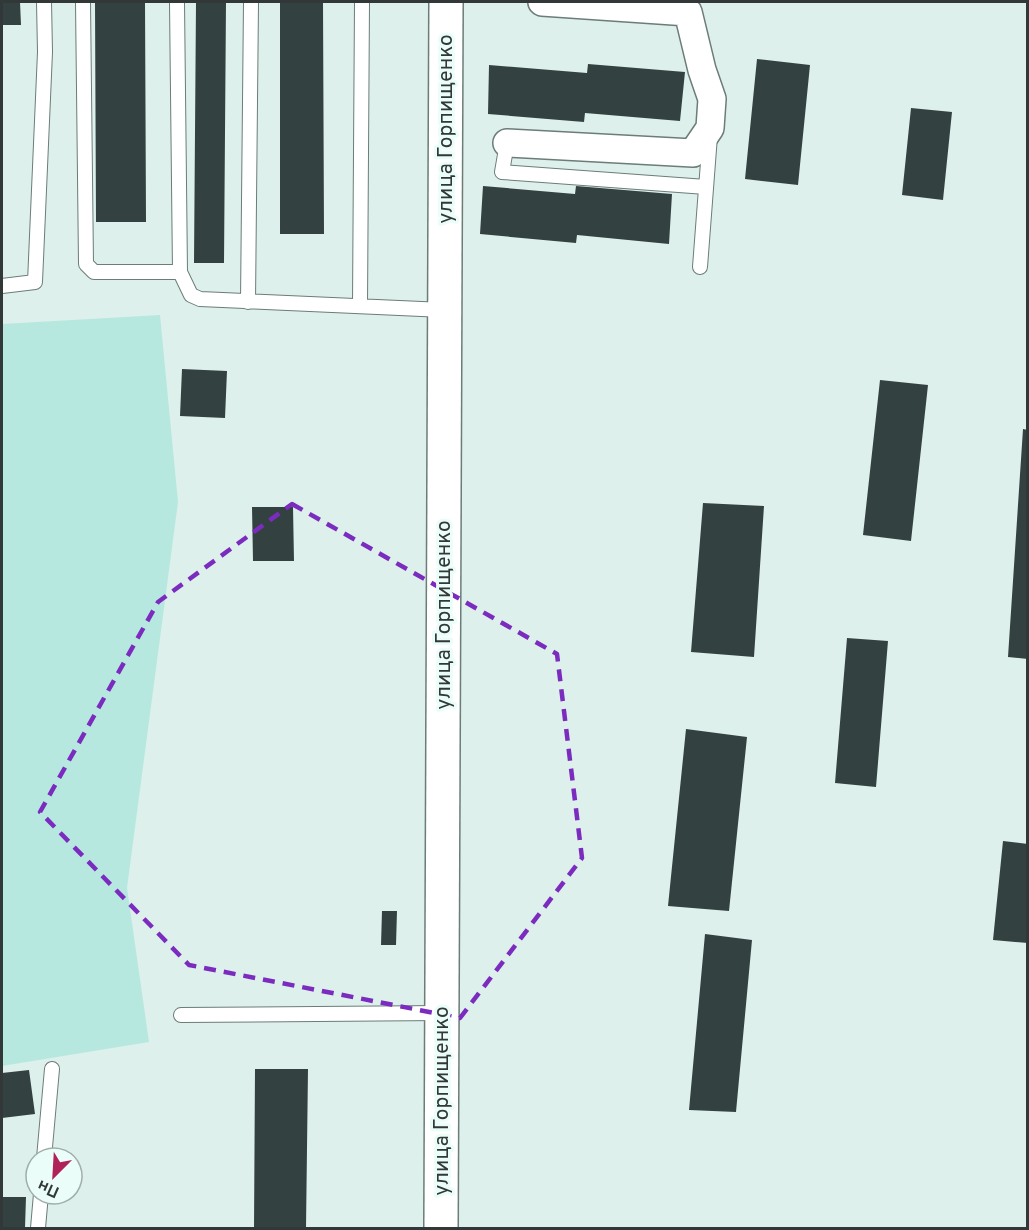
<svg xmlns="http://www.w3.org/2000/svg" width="1029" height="1230" viewBox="0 0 1029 1230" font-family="Overpass,sans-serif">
<rect width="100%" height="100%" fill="#ddf0ec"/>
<path fill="#b7e8e0" d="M160,315L178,502L127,888L149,1042L2,1066V324Z"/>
<path fill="#334240" d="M2,2H20L21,25H2Z
M95,2H145L146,222H96Z
M196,2H226L224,263H194Z
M280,2H323L324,234H280Z
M757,59L810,65L798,185L745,179Z
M588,64L685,72L680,121L585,113L584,122L488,114L489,65L587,73Z
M911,108L952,112L943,200L902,195Z
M483,186L575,194L576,186L672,194L669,244L577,235L576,243L480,234Z
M182,369L227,371L225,418L180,416Z
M880,380L928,385L911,541L863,535Z
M1023,429L1028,430V659L1008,657Z
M703,503L764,506L754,657L691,652Z
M252,507H293L294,561H253Z
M847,638L888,641L876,787L835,783Z
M686,729L747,737L729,911L668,906Z
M1003,841L1028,844V943L993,940Z
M382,911H397L396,945H381Z
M705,934L752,940L736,1112L689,1110Z
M255,1069H308L306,1228H254Z
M29,1070L35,1114L2,1118V1073Z
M2,1197H26L25,1228H2Z"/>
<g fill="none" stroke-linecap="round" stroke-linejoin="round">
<defs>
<path id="lane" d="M83,2L86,264L94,272H180L191,295L200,299L444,310
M177,2L180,272
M507,143L502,172L706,187
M700,267L710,136
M2,286L35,282L45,52L44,2
M248,302L251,2
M360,305L362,2
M181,1015L442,1013
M44,1158L52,1069
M38,1228L41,1194"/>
<path id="street" d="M507,143L693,153L710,128L712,99L702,70L688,12L542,2"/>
<path id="secondary" d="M441,1228L446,2"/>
</defs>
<use href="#lane" stroke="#6b7c79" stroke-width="16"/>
<use href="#street" stroke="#6b7c79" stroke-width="30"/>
<use href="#secondary" stroke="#6b7c79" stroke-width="36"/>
<use href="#lane" stroke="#fff" stroke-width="14"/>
<use href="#street" stroke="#fff" stroke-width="27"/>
<use href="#secondary" stroke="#fff" stroke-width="33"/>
</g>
<path fill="none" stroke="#7b2cbf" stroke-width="4.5" stroke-dasharray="12 8" stroke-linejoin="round" d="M292,504L557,654L582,858L460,1018L189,965L40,812L158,602Z"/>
<g text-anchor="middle" stroke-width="6" stroke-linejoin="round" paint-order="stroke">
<g font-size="21" fill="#313837" stroke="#eafdf9">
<text transform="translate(445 129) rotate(-90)" y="7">улица Горпищенко</text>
<text transform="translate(443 615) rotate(-90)" y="7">улица Горпищенко</text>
<text transform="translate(441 1101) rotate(-90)" y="7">улица Горпищенко</text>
</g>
</g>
<rect width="1029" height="1230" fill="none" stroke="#313837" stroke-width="6"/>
<g transform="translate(54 1176) rotate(204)"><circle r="28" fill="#eafdf9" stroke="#a0aeab" stroke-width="1.5"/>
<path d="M0-4.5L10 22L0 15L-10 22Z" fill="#b02158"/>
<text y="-9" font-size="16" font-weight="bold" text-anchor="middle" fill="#313837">Пн</text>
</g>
</svg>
